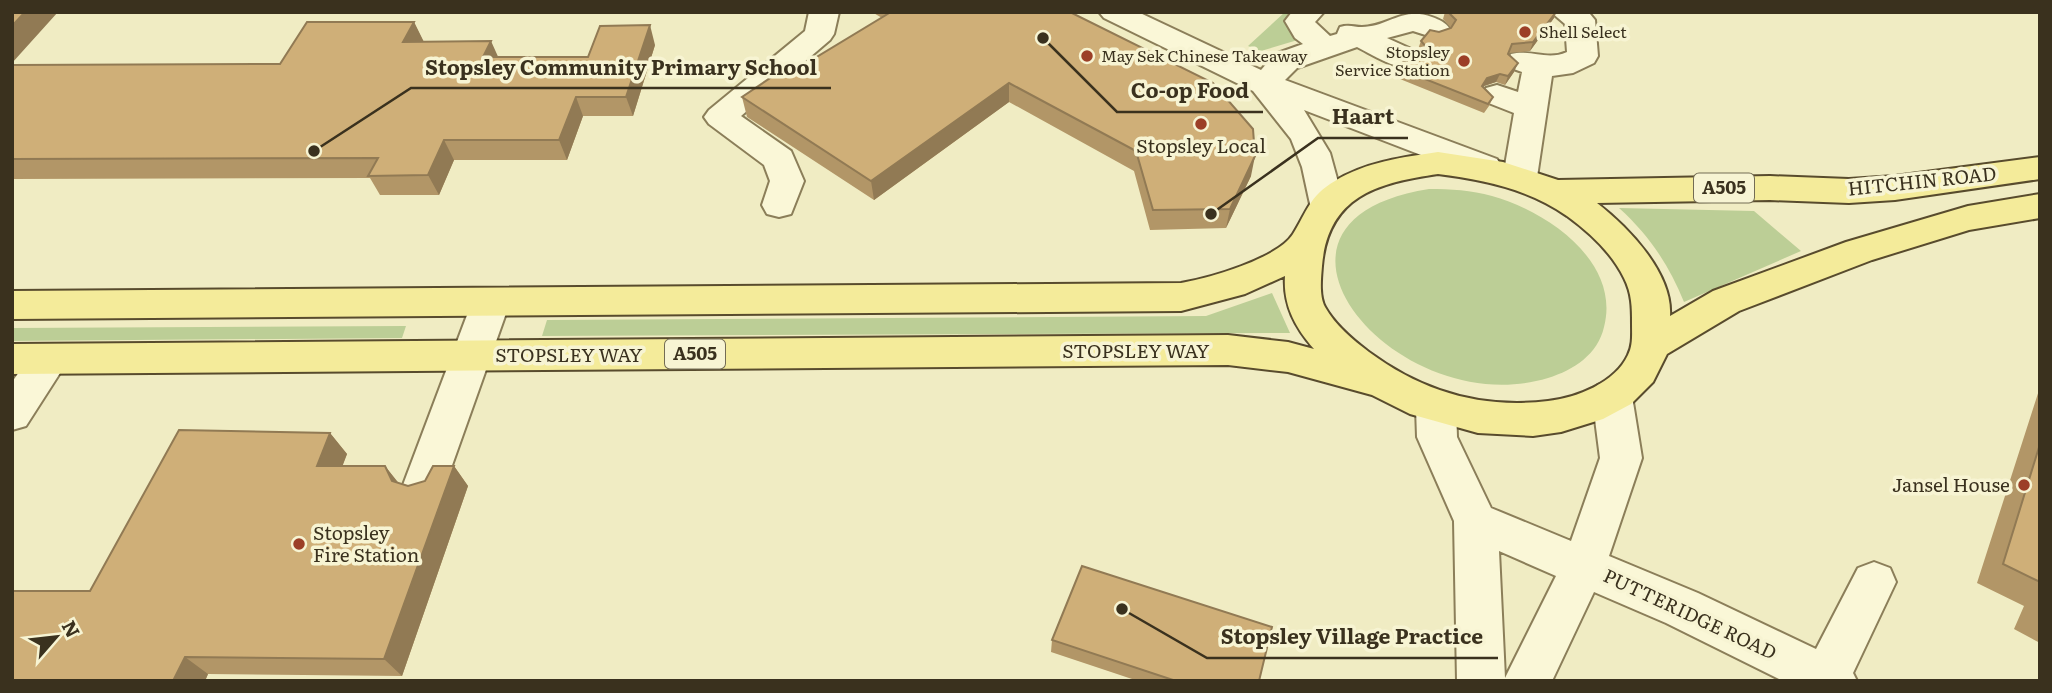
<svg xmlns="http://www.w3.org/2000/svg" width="2052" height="693" viewBox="0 0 2052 693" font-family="Literata,serif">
<rect width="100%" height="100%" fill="#f0ecc3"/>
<path fill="#bcce96" d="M1285,12H1288L1287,25L1301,39L1261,51L1248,46Z
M1429,189C1451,189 1471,190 1492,196C1547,211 1621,262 1604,327C1598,354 1574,370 1548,378C1396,424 1225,221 1429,189Z
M1619,208L1754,211L1801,251L1684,302C1669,265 1649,235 1619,208Z
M1272,293L1290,333L542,336L547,320L1206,316Z
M406,326L402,338L12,341V328Z"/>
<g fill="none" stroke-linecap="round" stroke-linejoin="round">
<defs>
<path id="minor" d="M809,12H839L834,34L830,40L741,116L791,151L804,181L791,214L779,217L767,214L762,205L770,181L764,165L709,124L704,117L709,110L805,31Z
M1099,12H1138L1261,70L1275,54L1303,44L1295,38L1285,21L1292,12H1324L1315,22L1330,36L1337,34L1340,27C1349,24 1354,27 1362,27C1388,27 1403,6 1432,17C1440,20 1445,22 1450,29L1446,35L1435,38L1413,31L1387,38L1420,53L1424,60L1420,67C1398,72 1377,57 1357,47L1297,68L1285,80L1497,159L1502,167L1497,175L1485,178L1473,175L1304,110L1330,153L1344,204L1339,213L1327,216L1315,213L1310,204L1302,167L1291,139L1253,91L1104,18Z
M1551,12L1590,14L1595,20L1598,56L1594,63L1573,73L1552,76L1537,177L1532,185L1520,189L1508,185L1503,177L1514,113L1486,102L1481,95L1486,88L1497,85L1518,92L1522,72L1511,68L1507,61L1511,54C1531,49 1547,61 1567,52L1565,24Z
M491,288L504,292L510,302L445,485L439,498L424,503L409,498L403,485L472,302L478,292Z
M50,344L64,348L69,359L26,426L12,430V382L36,348Z
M1612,380L1626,385L1632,396L1642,458L1609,556L1698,593L1816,649L1858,568L1874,562L1890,568L1896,582L1853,673L1857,681H1783L1666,623L1594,592L1552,681H1457L1454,521L1417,437L1416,408L1422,396L1436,392L1450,396L1456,408L1457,437L1491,508L1571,541L1600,458L1592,396L1598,385ZM1499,551L1556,576L1505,678Z"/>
<path id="major" d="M1438,152L1503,162L1558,180L1770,176L1849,179L1895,176L2040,157V179L1895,200L1849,203L1770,200L1597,203C1628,227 1673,273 1670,316L1713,291L1846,242L1968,206L2040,194V218L1969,230L1872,260L1739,311L1667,354L1653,382L1631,404L1603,419L1561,432L1533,436L1478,433L1410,414L1372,395L1288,372L1228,365L12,374V344L1228,335L1288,342L1314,349C1295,327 1283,305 1285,276L1245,294L1181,311L12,319V291L1181,283C1209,278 1277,259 1293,234C1307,212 1309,196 1335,181C1365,162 1404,157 1438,152ZM1438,174C1485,180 1528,189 1567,216C1589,232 1612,253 1624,278C1632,294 1632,307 1632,324C1632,335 1633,345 1628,355C1615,383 1576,398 1548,401C1482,409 1423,392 1369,352C1353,340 1335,325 1325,307C1319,296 1321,278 1322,266C1328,196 1377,183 1438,174Z"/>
</defs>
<use href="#minor" stroke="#8b7e59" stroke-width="4"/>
<use href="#major" stroke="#584b2d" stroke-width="4"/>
<use href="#minor" fill="#faf7d7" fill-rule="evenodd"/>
<use href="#major" fill="#f4eb9a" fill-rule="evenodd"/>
</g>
<path fill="#b29667" d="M872,12H1070L1251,176L1226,228L1150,230L1134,171L1009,102L874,200L747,117L742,97L795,70L882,18Z
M1445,12H1556L1554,18L1530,51L1509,53L1514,72L1505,85L1496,82L1484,86L1483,88L1493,97L1489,106L1484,113L1395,77L1397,68L1425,60L1426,58L1418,49L1421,41L1439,32L1451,28L1443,19Z
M414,22L423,41L498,57H588L655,45L633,116H583L567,160H454L439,195H380L370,178L12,179V65L280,64Z
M2040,387V643L2014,629L2024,606L1977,583Z
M330,433L347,454L342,466H385L398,483L408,486L425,481L454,466L468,486L402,676L208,674L205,681H12L90,591Z
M1052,640L1259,681H1138L1051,652Z"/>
<path fill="#917a54" d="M25,12H58L12,63V26Z
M1556,12L1554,18L1530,51L1533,42Z
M414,22L424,42H403Z
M650,25L655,45L633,116L626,97Z
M491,41L500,61L483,57Z
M1518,63L1514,72L1505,85L1508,76Z
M1500,74L1496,82L1484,86L1478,95L1482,86L1487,78Z
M1009,83V102L874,200L871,181Z
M576,97L583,116L567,160L559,140Z
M444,140L454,160L439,195L428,175Z
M1255,156L1251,176L1226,228L1230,209Z
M330,433L347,454L335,486L317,466Z
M385,466L401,486L392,481Z
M454,466L468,486L402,676L384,659Z
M185,657L208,674L205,681H173Z"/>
<path fill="#cfaf78" stroke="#917a54" stroke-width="2" d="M12,12H25L12,26Z
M891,12H1070L1213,83L1253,129L1255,156L1230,209L1153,210L1136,151L1009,83L871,181L742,97L788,66L795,70Z
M1448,12H1556L1533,42L1512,44L1508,54L1518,63L1508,76L1500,74L1487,78L1482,86L1493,97L1488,104L1397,68L1404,61L1425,60L1429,50L1421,41L1430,30L1439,32L1451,28L1456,20Z
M307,22H414L403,42L491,41L483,57H588L600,26L650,25L626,97H576L559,140H444L428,175L368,176L378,158L12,159V65L280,64Z
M179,430L330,433L317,466H385L392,481L408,486L425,481L433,466H454L384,659L185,657L173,681H12V591H90Z
M2040,444V582L2003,564Z
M1082,566L1272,627L1259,681H1176L1052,640Z"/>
<g fill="#9c3f27" stroke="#f7f4d3" stroke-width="2.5">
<circle cx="1525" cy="32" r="7"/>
<circle cx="1087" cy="56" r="7"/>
<circle cx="1464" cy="61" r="7"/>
<circle cx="1201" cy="124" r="7"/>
<circle cx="2024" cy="485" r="7"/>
<circle cx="299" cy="544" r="7"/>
</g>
<g text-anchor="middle" stroke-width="7" stroke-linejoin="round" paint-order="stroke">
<g font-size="16" fill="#3a311e" stroke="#f7f4d3" text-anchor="start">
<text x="1539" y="38">Shell Select</text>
<text x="1450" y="58" text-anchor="end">Stopsley<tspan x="1450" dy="18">Service Station</tspan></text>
<text x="1101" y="62">May Sek Chinese Takeaway</text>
</g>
<g fill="#f7f4d3" stroke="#736c54" stroke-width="2">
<rect x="1694" y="173.5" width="60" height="29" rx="5"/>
<rect x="665" y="339.5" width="60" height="29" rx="5"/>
</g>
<g font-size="18" font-weight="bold" fill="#3a311e">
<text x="1724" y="194">A505</text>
<text x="695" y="360">A505</text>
</g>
<g font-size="19" fill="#3a311e" stroke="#f7f4d3">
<text x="1201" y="153">Stopsley Local</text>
<text x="2010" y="492" text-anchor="end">Jansel House</text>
<text x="313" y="540" text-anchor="start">Stopsley<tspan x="313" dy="22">Fire Station</tspan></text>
</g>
<g font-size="19" fill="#3a311e" stroke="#f7f4d3">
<text transform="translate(1922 181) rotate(-6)" y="7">HITCHIN ROAD</text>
<text x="1136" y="358">STOPSLEY WAY</text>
<text x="569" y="362">STOPSLEY WAY</text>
<text transform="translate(1690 614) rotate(25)" y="7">PUTTERIDGE ROAD</text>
</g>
</g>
<path fill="none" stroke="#3a311e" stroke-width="2.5" d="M314 151L411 88H831M1043 38L1117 112H1263M1211 214L1318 138H1408M1122 609L1207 658H1498"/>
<g fill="#3a311e" stroke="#f7f4d3" stroke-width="2.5">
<circle cx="314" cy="151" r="7"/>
<circle cx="1043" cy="38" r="7"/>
<circle cx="1211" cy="214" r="7"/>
<circle cx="1122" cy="609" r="7"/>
</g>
<g font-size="21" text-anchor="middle" font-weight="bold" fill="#3a311e" stroke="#f7f4d3" stroke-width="7" stroke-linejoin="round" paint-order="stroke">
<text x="621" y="75">Stopsley Community Primary School</text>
<text x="1190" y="98">Co-op Food</text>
<text x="1363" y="124">Haart</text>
<text x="1352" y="644">Stopsley Village Practice</text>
</g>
<rect width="2052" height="693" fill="none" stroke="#3a311e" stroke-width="28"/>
<g transform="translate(56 637) rotate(62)" stroke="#f7f4d3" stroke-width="5" paint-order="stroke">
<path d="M0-5L12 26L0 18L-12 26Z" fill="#3a311e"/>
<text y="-10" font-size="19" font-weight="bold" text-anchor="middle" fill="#3a311e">N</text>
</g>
</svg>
